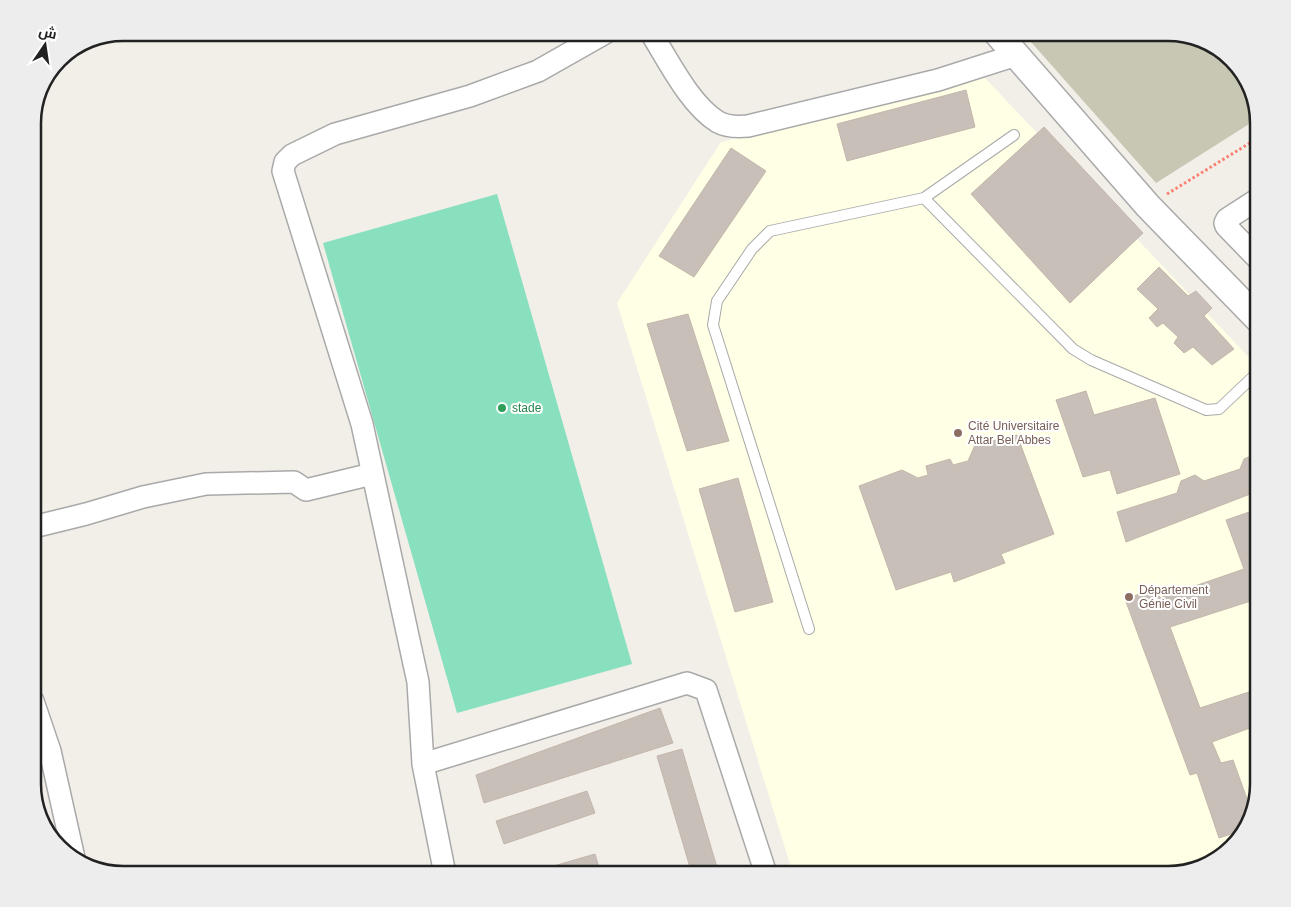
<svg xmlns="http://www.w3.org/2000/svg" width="1291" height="907" viewBox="0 0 1291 907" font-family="Arial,Cairo,sans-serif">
<rect width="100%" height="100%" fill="#f2efe9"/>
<path fill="#ffffe5" d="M985,78L1258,367V784L1240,839L1208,865L1167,874H793L617,303L721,142Z"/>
<path fill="#c7c7b4" d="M1023,33H1168L1223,51L1249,83L1257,119L1156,183Z"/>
<path fill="#88e0be" d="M497,194L632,664L457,713L323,243Z"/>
<path fill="#c7bfb8" stroke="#c4b6ab" d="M966,90L975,127L847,161L837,124Z
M1044,127L1143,233L1070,303L971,194Z
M731,148L766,171L694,277L659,256Z
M1258,217V228L1253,222Z
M1159,267L1188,296L1196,291L1212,308L1204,316L1234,349L1212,365L1193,347L1184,353L1174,343L1178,337L1163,323L1157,327L1149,318L1158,309L1137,289Z
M688,314L729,441L687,451L647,324Z
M1086,391L1094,415L1155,398L1180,474L1117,494L1110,470L1083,477L1056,400Z
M1017,435L1054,534L1001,554L1005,563L954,582L951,572L896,590L859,486L902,470L918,478L928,475L926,466L950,459L953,465L968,461L975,445Z
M1258,453V491L1126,542L1117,512L1177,493L1181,481L1195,475L1204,481L1240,469L1244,459Z
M738,478L773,602L735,612L699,489Z
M1258,509V604L1257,599L1170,627L1200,708L1258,689V725L1212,742L1221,763L1233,760L1250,807L1243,830L1219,838L1197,773L1190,775L1125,599L1157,588L1160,598L1244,569L1226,520Z
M660,708L673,743L484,803L476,775Z
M682,749L719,874H692L657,756Z
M587,791L595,813L504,844L496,821Z
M595,854L601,874H526Z"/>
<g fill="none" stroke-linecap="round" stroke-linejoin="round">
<defs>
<path id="service" d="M924,198L1014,135
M809,629L713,325L717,301L752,249L770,231L924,198L1073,349L1091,360L1206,410L1219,409L1258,372"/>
<path id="minor" d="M651,33C668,60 690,105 718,122C727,127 737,127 748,126L938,80L1016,55
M1258,199L1227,219L1225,223L1226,226L1258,259
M33,527L86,514L143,497L206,484L294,482L306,490L372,474
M33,701L50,751L74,858
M423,764L687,683L706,690L766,874
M445,874L423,764L418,682L362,424L283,171L285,162L292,155L335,134L470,96L538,71L605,33"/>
<path id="tertiary" d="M997,33L1148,206L1258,319"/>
</defs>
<use href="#service" stroke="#a9a9a9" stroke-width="12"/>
<use href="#minor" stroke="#a9a9a9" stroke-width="24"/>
<use href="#tertiary" stroke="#a9a9a9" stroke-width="29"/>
<path stroke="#fa8072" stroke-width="3" stroke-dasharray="2.5 2.5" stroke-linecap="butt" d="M1167,194L1258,138"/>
<use href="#service" stroke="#fff" stroke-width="10"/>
<use href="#minor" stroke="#fff" stroke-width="21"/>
<use href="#tertiary" stroke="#fff" stroke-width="26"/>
</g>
<circle fill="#2e9e5b" stroke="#fff" stroke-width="2" cx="502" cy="408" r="5"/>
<g fill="#8d6e63" stroke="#fff" stroke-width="2">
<circle cx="958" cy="433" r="5"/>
<circle cx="1129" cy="597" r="5"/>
</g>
<g text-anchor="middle" stroke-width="4" stroke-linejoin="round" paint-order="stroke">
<g font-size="12" fill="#27864d" stroke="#fff" text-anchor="start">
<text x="512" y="412">stade</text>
</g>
<g font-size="12" fill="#785e54" stroke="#fff" text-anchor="start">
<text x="968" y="430">Cité Universitaire<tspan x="968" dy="14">Attar Bel Abbes</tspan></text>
<text x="1139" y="594">Département<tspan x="1139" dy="14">Génie Civil</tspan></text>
</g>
</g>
<path d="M0 0H1291V907H0ZM123 41H1168A82 82 0 0 1 1250 123V784A82 82 0 0 1 1168 866H123A82 82 0 0 1 41 784V123A82 82 0 0 1 123 41Z" fill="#ededed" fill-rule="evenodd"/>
<path fill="none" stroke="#222" stroke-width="2.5" d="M123 41H1168A82 82 0 0 1 1250 123V784A82 82 0 0 1 1168 866H123A82 82 0 0 1 41 784V123A82 82 0 0 1 123 41Z"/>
<g transform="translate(45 45) rotate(13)" stroke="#ffffff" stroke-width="4" paint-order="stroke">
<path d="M0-4L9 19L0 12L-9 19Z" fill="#222222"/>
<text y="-8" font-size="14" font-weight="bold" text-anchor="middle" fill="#222222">ش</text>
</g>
</svg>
